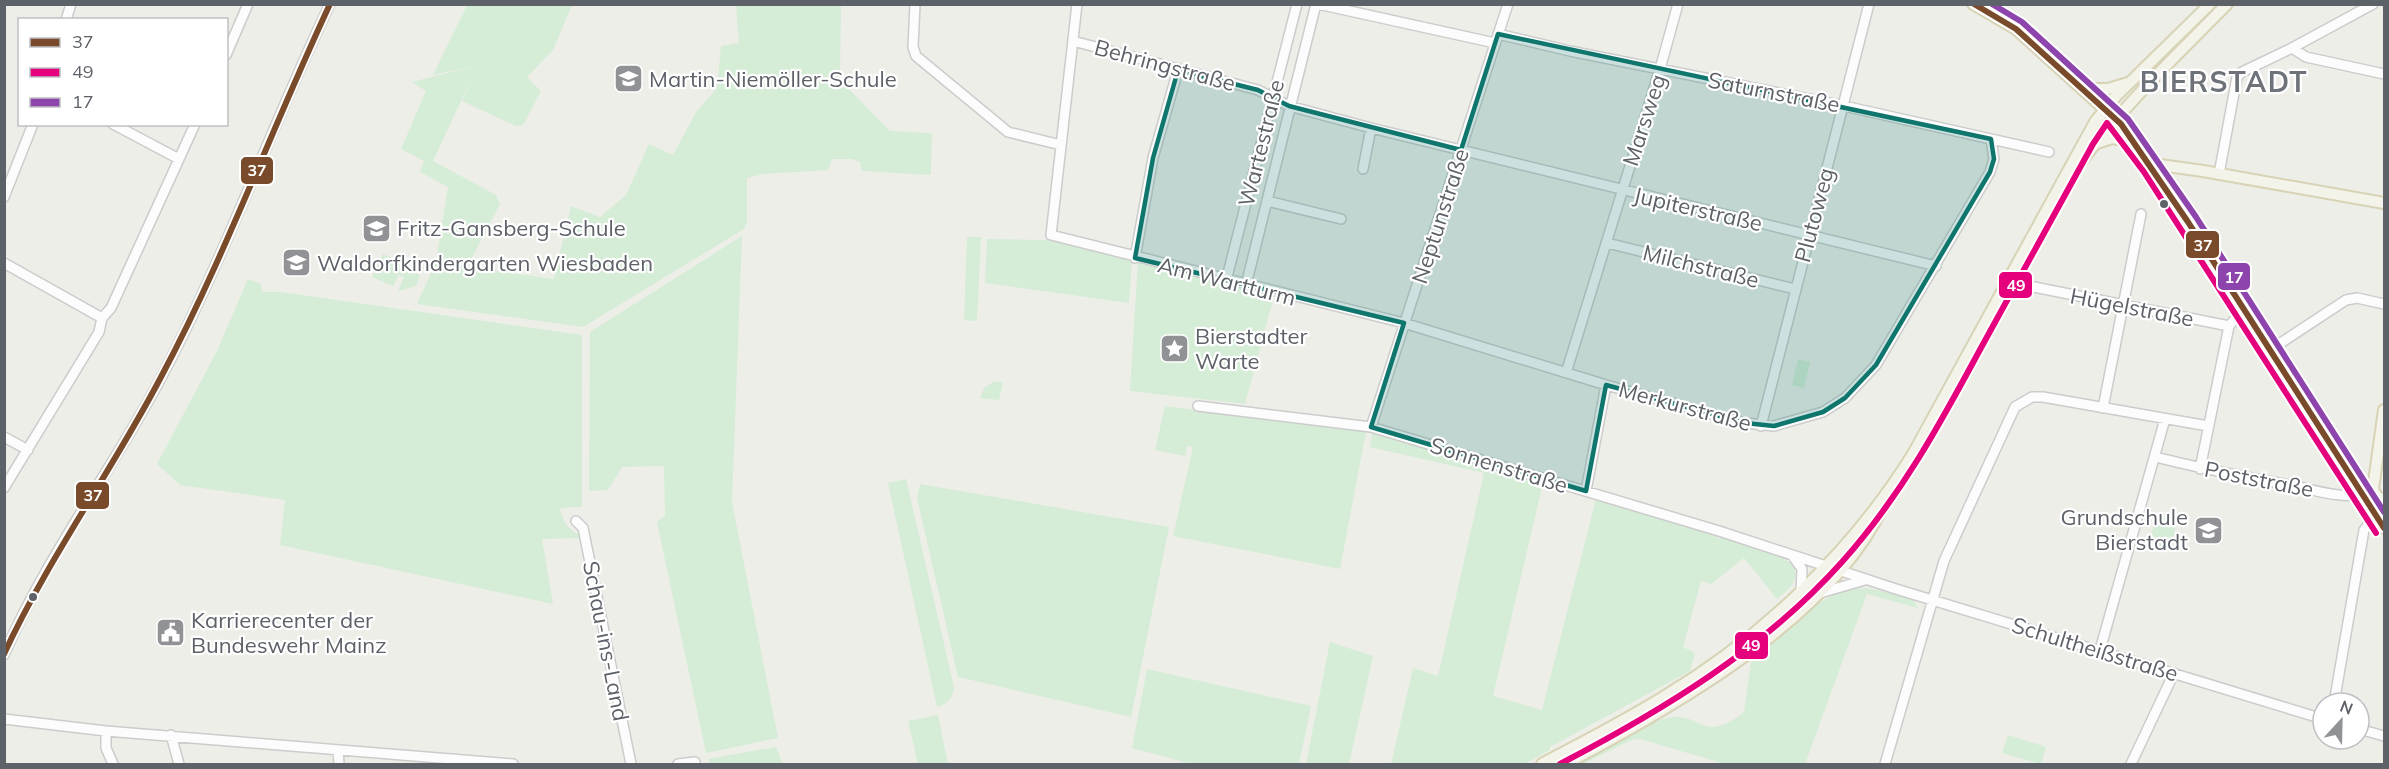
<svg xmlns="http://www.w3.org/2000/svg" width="2389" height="769" viewBox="0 0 2389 769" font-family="Mulish,sans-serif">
<rect width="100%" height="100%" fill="#eeeee9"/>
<path fill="#d5ecd6" d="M467,5H572L553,50L527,77L541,91L523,125L516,126L462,101L475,71L433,161L496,195L500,204L467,267L554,279L571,206L600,217L626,195L649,144L673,155L696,112L717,88L721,46L739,43L736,5H841L840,80L890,131L932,133L931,175L862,171L860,162L851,159H832L828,170L763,174L747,178V222L744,229L583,327L417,304L436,262L448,187L420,172L424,161L401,149L426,91L412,82L479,65L433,75Z
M742,236L732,502L778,738L706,753L657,522L665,516L664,466L622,467L608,490L589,491L590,332Z
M967,237H981L977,321L964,320Z
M987,239L1050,240L1132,260L1129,303L985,283Z
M383,254C397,260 407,269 420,275L416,286L398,291L404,277L399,275L393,286L372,277Z
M1138,262L1274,296L1245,404L1130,391Z
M248,279L261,284L262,292H281L582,335V507L560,508C563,525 570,530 584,538L542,539L553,604L280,545L285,500L180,485L157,464L217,351Z
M1798,359L1810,362L1804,388L1792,385Z
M993,382H1003L999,400L980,398L984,388Z
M1165,406L1366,432L1340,569L1173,536L1193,447L1187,446L1185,456L1155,450Z
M1378,432L1543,483L1493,696L1542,710L1596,499L1713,534L1719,539L1723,536C1753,546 1831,560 1777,599L1744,558L1711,584L1701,581L1683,647L1695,653L1690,671L1550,747V750L1524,764H1391L1413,668L1438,676L1484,473L1370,447L1372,433Z
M906,479L954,687C952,699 949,703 937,707L888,483Z
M920,484L1169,527L1131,717L958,677L917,498Z
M2155,516L2177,520L2171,549L2150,545Z
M1868,588L1912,598L1918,608L1867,594L1805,764H1725L1640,739L1631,740L1583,764H1576C1604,749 1635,725 1667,718C1704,711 1701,746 1744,712L1752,656C1786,629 1823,587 1868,588Z
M1330,642L1373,656L1349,764H1306Z
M1147,669L1311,706L1299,764H1192L1132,748Z
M938,715L948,764H918L908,721Z
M2008,735L2046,747L2041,764L2002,753Z
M776,747L783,764H710L708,759Z"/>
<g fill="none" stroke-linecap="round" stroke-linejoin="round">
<defs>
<path id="minor" d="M915,4L913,47L916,56L1008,132L1061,145
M1077,4L1051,235L1404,323L1606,385L1745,423L1774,426L1823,412L1845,398L1876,365L1990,172L1994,159L1991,139
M1318,4L1495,43
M66,20L71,4
M1498,34L1570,51L1844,106L2049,152
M1073,41L1258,90L1289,106L1371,128L1936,266
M2292,48L2373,4
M226,55L248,4
M113,124L179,159
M1363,169L1371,128
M2219,174L2237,77L2242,72L2292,48L2306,57L2384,74
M4,197L33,124
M1267,201L1341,219
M1607,243L1795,289
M1135,258L1153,158L1178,70
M4,263L102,318
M1226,281L1297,4
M1246,285L1316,4
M2034,287L2229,326
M2270,350L2346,300L2357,298L2384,304
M1566,373L1660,69L1678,4
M1198,406L1371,427L1719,531L1896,589L2323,719
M2103,408L2141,214
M1761,426L1869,4
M1371,427L1508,4
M4,437L28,450
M2156,457C2201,469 2247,477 2294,486C2315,490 2341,499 2363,494
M2200,469L2229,326L2244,309
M4,488L99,332L102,318L111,308L195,124
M1586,491L1606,385
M576,521L583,528L631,764
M1792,555L1802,569L1801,590
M1820,593L1865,580
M2100,650L2165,419
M4,655C46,557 111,472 161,378C225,257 271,127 330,4
M2334,703L2364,530L2376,515
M4,719L106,731L513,764
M2359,729L2384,736
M106,731V748L113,764
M171,735L179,764
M338,750L339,764
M678,764L695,762
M1885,764L1944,561L2015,407L2032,397H2043L2208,426
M2131,764L2174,673"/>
<path id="major" d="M1973,4L2016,29L2121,124L2188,222L2384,528
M2085,89H2108L2128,83
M2097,143L2112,138L2135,142
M2077,167C2121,108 2175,57 2227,4
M2151,167L2160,165L2203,171L2384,203
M2384,410L2373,489L2377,497L2384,499
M1542,764C1583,742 1625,721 1665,696C1764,636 1852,552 1913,454L2095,122L2116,96L2210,4
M1565,764C1670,709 1830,619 1882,508"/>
</defs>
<use href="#minor" stroke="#cbcccb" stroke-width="12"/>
<use href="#major" stroke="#d8d3b5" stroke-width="14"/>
<use href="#minor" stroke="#fcfcfc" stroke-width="9"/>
<use href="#major" stroke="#f3f3e9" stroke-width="10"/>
<defs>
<path id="bus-1" d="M1974,4L2016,29L2121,124L2188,222L2384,528
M4,654C49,557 112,471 161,377C225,257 272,128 330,4"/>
<path id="bus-2" d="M1560,764C1663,710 1763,650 1842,562C1901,496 1940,424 1982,346C2019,279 2056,211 2093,144L2107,123L2144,172L2376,533"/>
<path id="bus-3" d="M1992,4L2022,22L2128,119L2196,217L2384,512"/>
</defs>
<use href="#bus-1" stroke="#fff" stroke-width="10"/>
<use href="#bus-2" stroke="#fff" stroke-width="10"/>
<use href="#bus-3" stroke="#fff" stroke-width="10"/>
<use href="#bus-1" stroke="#7a4b2a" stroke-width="6"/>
<use href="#bus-2" stroke="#e5007d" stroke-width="6"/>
<use href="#bus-3" stroke="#8e44ad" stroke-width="6"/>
</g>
<path fill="#0f766e" fill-opacity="0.2" stroke="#0f766e" stroke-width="4.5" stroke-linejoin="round" d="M1498,34L1991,139L1994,159L1990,172L1876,365L1845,398L1823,412L1774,426L1745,423L1606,385L1586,491L1371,427L1404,323L1135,258L1153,158L1178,70L1258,90L1289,106L1461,150Z"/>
<defs>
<symbol id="school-square" viewBox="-11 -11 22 22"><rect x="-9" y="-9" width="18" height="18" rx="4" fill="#909295" stroke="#fff"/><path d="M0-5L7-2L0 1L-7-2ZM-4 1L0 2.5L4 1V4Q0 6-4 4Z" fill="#fff"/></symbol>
<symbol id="sight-square" viewBox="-11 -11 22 22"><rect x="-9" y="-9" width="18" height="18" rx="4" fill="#909295" stroke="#fff"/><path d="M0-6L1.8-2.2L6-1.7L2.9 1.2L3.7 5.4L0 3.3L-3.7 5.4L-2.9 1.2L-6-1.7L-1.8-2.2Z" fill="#fff"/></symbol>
<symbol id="civic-square" viewBox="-11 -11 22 22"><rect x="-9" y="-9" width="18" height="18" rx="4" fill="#909295" stroke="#fff"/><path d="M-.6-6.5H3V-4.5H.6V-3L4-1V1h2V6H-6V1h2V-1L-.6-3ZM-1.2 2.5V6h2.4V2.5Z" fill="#fff"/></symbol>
</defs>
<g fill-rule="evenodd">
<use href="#school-square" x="612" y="62" width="33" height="33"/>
<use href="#school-square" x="360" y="212" width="33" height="33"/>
<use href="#school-square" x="280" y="246" width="33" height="33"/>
<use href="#sight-square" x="1158" y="332" width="33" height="33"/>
<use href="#school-square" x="2192" y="514" width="33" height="33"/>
<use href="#civic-square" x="154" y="616" width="33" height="33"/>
</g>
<g fill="#5d6168" stroke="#fff" stroke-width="2">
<circle cx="2164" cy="204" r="5"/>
<circle cx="33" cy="597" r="5"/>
</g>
<g text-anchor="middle" stroke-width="4.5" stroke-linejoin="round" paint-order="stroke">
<g font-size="22" fill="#5d6168" stroke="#fff">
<text transform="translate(1165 65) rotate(15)" y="8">Behringstraße</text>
<text transform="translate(1774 92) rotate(11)" y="8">Saturnstraße</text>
<text transform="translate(1644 120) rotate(-72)" y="8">Marsweg</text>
<text transform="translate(1261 143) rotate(-76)" y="8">Wartestraße</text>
<text transform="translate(1698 209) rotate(13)" y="8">Jupiterstraße</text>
<text transform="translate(1814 215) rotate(-75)" y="8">Plutoweg</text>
<text transform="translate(1440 216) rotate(-72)" y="8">Neptunstraße</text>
<text transform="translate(1701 266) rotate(14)" y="8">Milchstraße</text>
<text transform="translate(1227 281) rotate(14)" y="8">Am Wartturm</text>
<text transform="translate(2132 307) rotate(11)" y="8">Hügelstraße</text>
<text transform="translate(1685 406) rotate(15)" y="8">Merkurstraße</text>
<text transform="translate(1499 465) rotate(17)" y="8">Sonnenstraße</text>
<text transform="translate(2259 479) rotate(11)" y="8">Poststraße</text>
<text transform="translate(606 641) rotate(79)" y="8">Schau-ins-Land</text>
<text transform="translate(2095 649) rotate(17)" y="8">Schultheißstraße</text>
</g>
<g font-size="22" fill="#5d6168" stroke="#fff" text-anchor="start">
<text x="649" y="87">Martin-Niemöller-Schule</text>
<text x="397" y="236">Fritz-Gansberg-Schule</text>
<text x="317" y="271">Waldorfkindergarten Wiesbaden</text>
<text x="1195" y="344">Bierstadter<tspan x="1195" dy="25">Warte</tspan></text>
<text x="2188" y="525" text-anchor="end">Grundschule<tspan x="2188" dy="25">Bierstadt</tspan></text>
<text x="191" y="628">Karrierecenter der<tspan x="191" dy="25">Bundeswehr Mainz</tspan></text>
</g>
<g font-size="28" font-weight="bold" letter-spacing="1.5" fill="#6e737a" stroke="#fff">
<text x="2224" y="92">BIERSTADT</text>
</g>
</g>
<g stroke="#fff" stroke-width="2">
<rect x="240" y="156" width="34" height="29" rx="6" fill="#7a4b2a"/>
<rect x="2185" y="230" width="35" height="29" rx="6" fill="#7a4b2a"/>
<rect x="2217" y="262" width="34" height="29" rx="6" fill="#8e44ad"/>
<rect x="1998" y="271" width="35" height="28" rx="6" fill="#e5007d"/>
<rect x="75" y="481" width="35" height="29" rx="6" fill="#7a4b2a"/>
<rect x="1734" y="631" width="35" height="29" rx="6" fill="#e5007d"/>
</g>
<g font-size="16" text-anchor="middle" font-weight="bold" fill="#fff">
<text x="257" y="176">37</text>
<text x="2203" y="251">37</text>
<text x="2234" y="283">17</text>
<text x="2016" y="291">49</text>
<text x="93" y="501">37</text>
<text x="1751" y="651">49</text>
</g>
<rect width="2389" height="769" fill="none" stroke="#5d6168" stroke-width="12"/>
<rect x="18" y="18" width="210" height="108" fill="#ffffff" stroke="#bec0c3" stroke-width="1.5"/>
<rect x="30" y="38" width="30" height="9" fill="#7a4b2a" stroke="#bec0c3" stroke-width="1.5"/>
<text x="72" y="48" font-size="18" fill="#5d6168">37</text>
<rect x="30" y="68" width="30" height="9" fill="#e5007d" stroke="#bec0c3" stroke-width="1.5"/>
<text x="72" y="78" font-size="18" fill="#5d6168">49</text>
<rect x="30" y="98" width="30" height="9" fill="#8e44ad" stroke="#bec0c3" stroke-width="1.5"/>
<text x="72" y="108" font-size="18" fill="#5d6168">17</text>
<g transform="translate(2341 721) rotate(22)"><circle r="28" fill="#ffffff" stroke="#bec0c3" stroke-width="1.5"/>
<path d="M0-4.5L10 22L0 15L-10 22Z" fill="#909295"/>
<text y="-9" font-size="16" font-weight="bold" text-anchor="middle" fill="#5d6168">N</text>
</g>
</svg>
